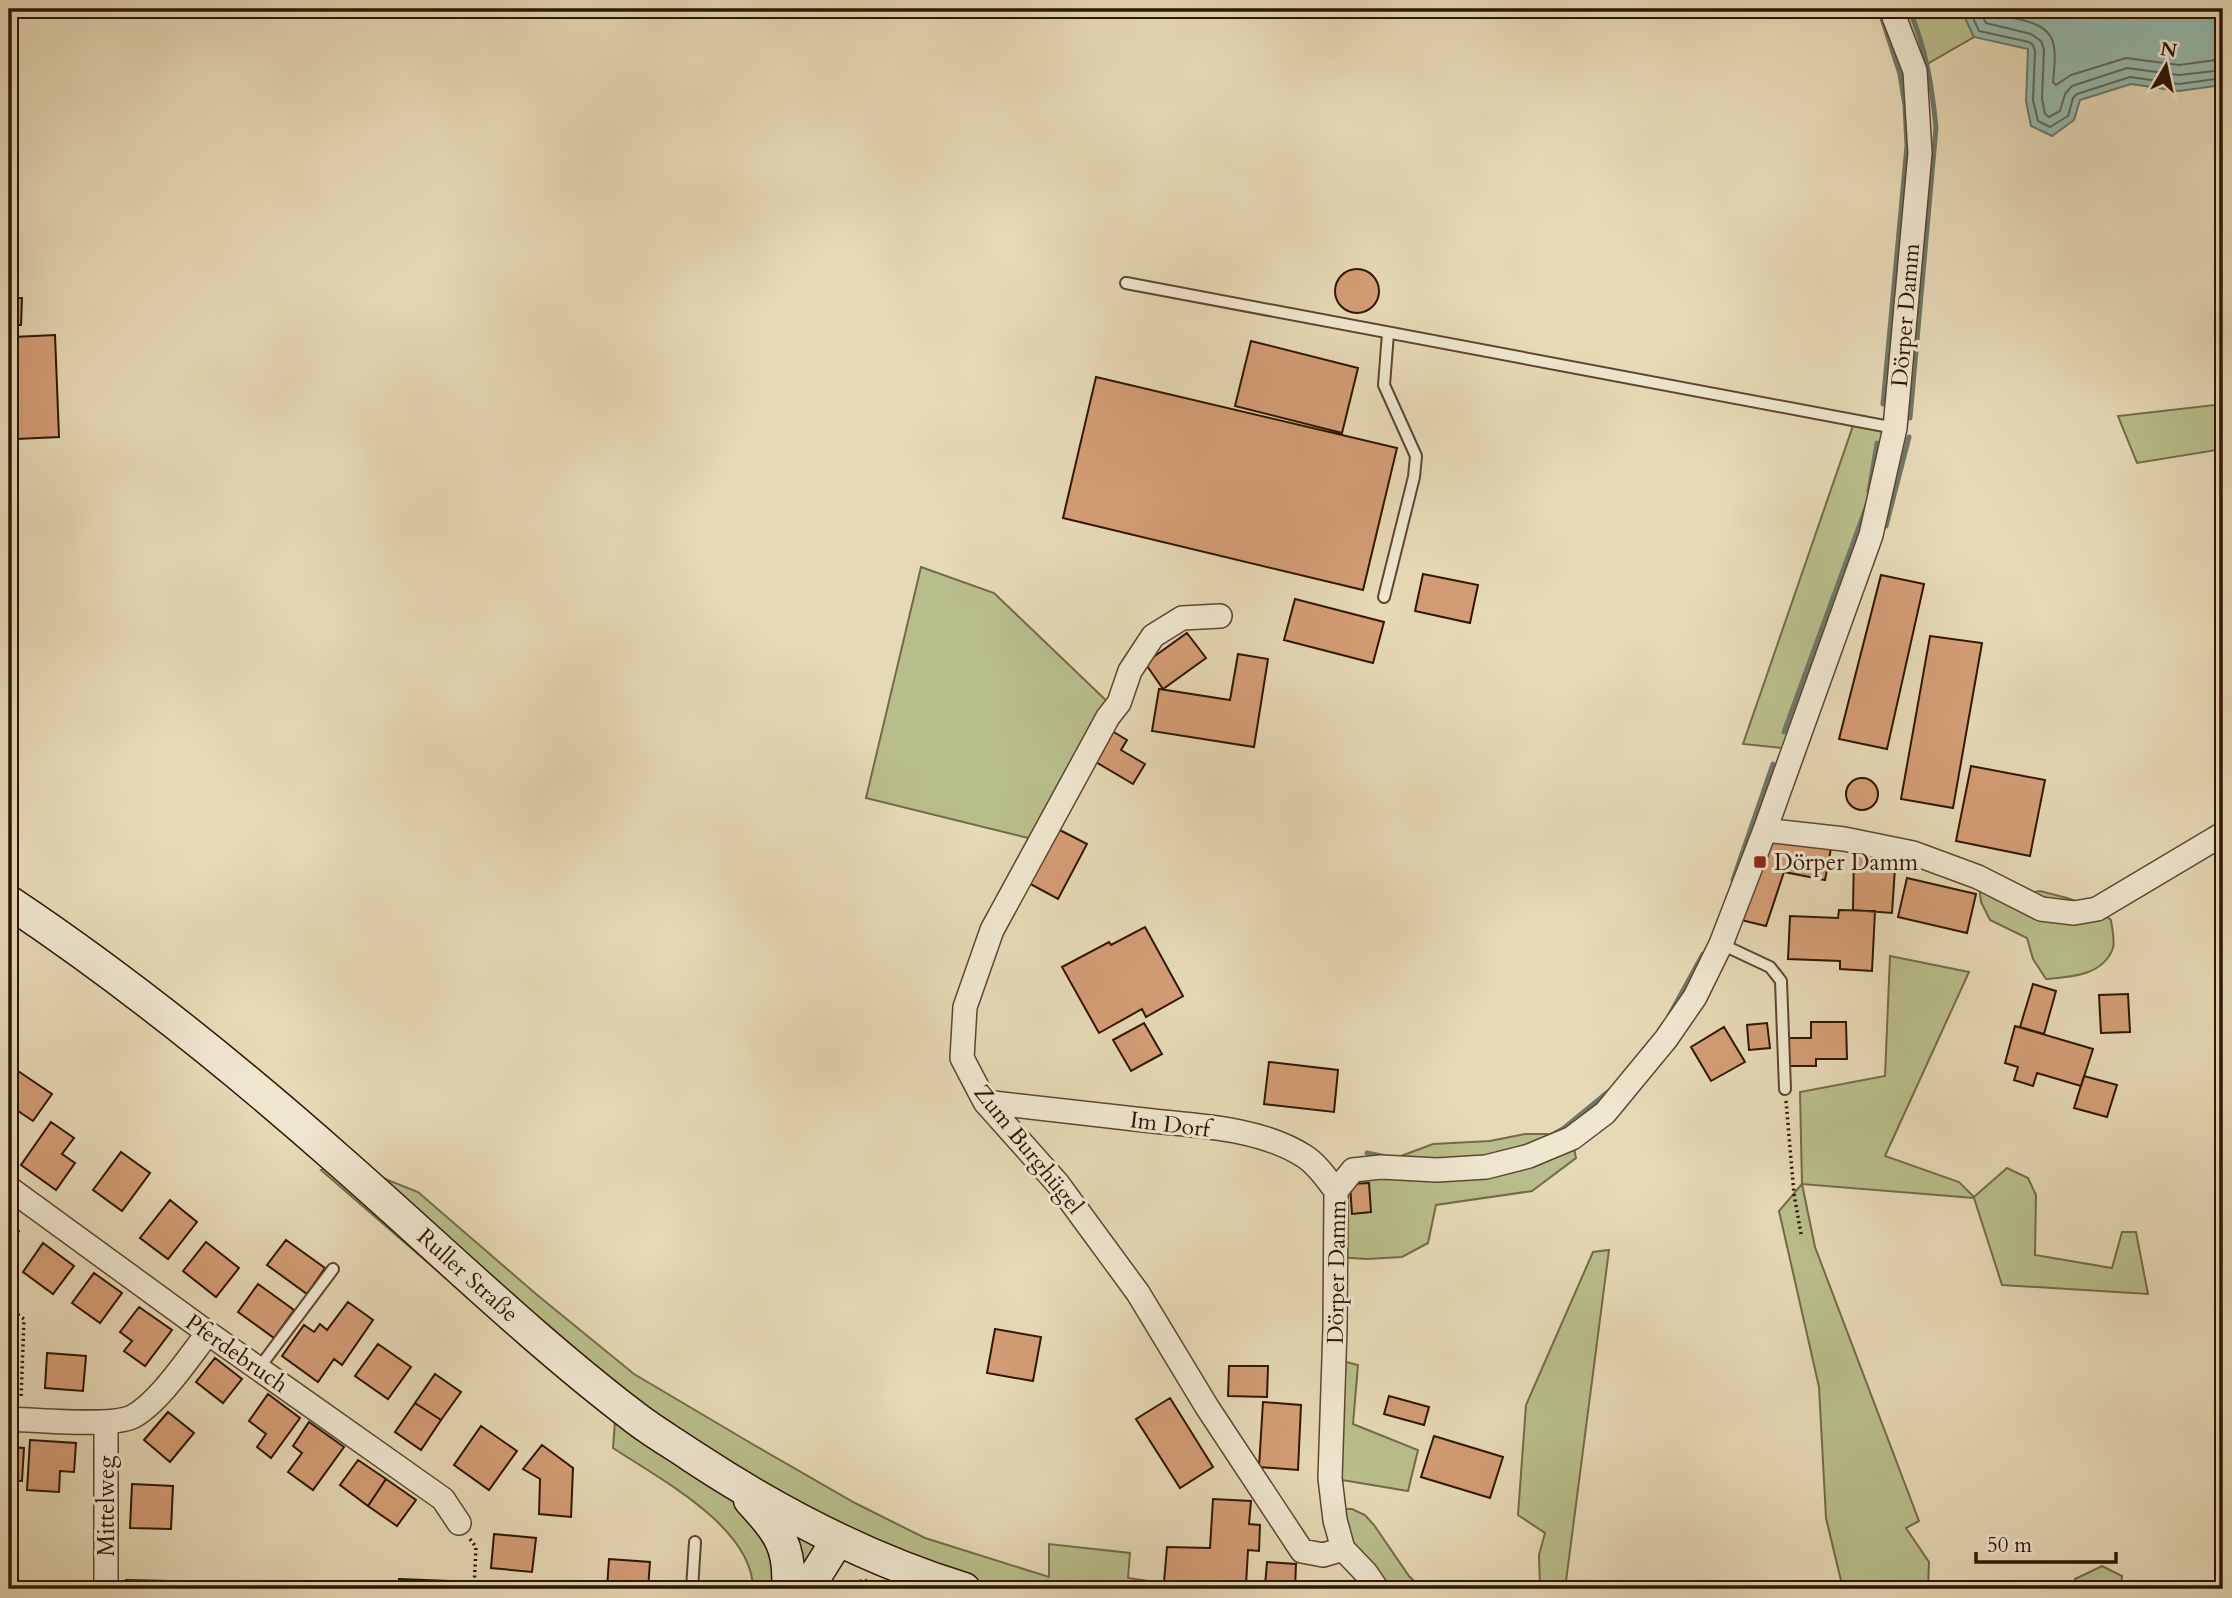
<svg xmlns="http://www.w3.org/2000/svg" width="2232" height="1598" viewBox="0 0 2232 1598" font-family="Cardo,serif">
<rect width="100%" height="100%" fill="#e6d9b5"/>
<filter id="stains"><feTurbulence type="fractalNoise" baseFrequency=".00286" numOctaves="4"/><feColorMatrix values="0 0 0 0 .2 0 0 0 0 .09 0 0 0 0 .02 0 0 0 .5 -.17"/></filter>
<radialGradient id="worn" r=".72"><stop offset=".6" stop-color="#630" stop-opacity="0"/><stop offset="1" stop-color="#630" stop-opacity=".3"/></radialGradient>
<path fill="#b8be8b" stroke="#746a46" stroke-width="2" d="M1891,9H1961L1974,37L1915,71Z
M2223,404V449L2137,463L2118,416Z
M1855,420L1895,428L1793,749L1743,744Z
M921,567L994,593L1114,708L1040,841L866,798Z
M1978,877L2014,896L2040,891L2067,898L2097,909L2111,920C2112,928 2115,940 2113,948C2103,976 2070,977 2046,979L2033,959L2027,938L1990,920L1981,902Z
M1890,956L1969,972L1885,1156L1959,1182L1974,1197L2007,1168L2028,1178L2036,1195L2035,1255L2112,1268L2122,1232H2136L2148,1294L2002,1285L1974,1198L1802,1184L1815,1247L1919,1521L1906,1528L1929,1562L1928,1589H1843L1826,1518L1819,1387L1779,1211L1802,1184L1800,1092L1885,1076Z
M1525,1134H1546L1572,1138L1576,1158L1532,1191L1436,1205L1428,1243L1402,1257L1367,1259L1336,1257V1191L1393,1159L1433,1144L1490,1141Z
M340,1161L418,1192L536,1294L634,1374L754,1445L855,1503L925,1538L1049,1577V1544L1130,1553L1128,1578L1163,1583L1162,1589H964L837,1541L807,1589H753C753,1527 658,1478 613,1448L615,1421L583,1397L321,1170Z
M1609,1250L1565,1589H1540L1539,1555L1545,1533L1518,1515L1526,1405L1593,1252Z
M1334,1359L1358,1365L1353,1424L1418,1450L1408,1491L1330,1478Z
M1343,1509H1352L1365,1515L1374,1525L1409,1576L1422,1589H1377L1343,1549Z
M2102,1566L2122,1576L2121,1589H2074L2075,1579Z"/>
<path fill="#96baae" stroke="#6d7869" stroke-width="2" d="M1961,9H2223V85L2179,91L2131,84L2080,100L2074,120L2052,136L2031,126L2026,101L2028,49L1974,37Z"/>
<g fill="none" stroke-linecap="round" stroke-linejoin="round">
<path stroke="#626858" stroke-width="2" d="M1969,9L1979,31L2029,42L2033,45L2035,51L2033,100L2038,121L2050,127L2068,116L2073,98L2077,94L2130,77L2179,84L2223,78
M1979,9L1986,23L2031,34L2041,41L2044,49L2042,99L2045,114L2049,117L2060,111L2065,94L2072,86L2127,68L2179,75L2223,70
M1990,9L1993,14C2014,19 2051,20 2054,47C2056,58 2054,71 2053,82L2056,85L2071,75L2126,58L2179,65L2223,59"/>
<path stroke="#6d7869" stroke-width="5" d="M1879,9L1900,74L1905,106L1907,146L1883,404
M1909,9C1926,48 1932,86 1936,128L1910,418
M1869,492L1877,443
M1886,526L1909,437
M1784,732L1867,505
M1733,880L1773,764
M1669,1016L1703,954
M1552,1135L1563,1129L1608,1092
M1367,1153L1386,1157"/>
</g>
<path fill="#d49d75" stroke="#2f1502" stroke-width="2" d="M1335 291a22 22 0 1 1 44 0a22 22 0 1 1-44 0Z
M9,298H22L21,325H9Z
M55,335L59,437L17,439L13,337Z
M1251,341L1358,368L1342,433L1235,406Z
M1096,377L1397,448L1363,590L1063,518Z
M1423,574L1478,585L1470,623L1415,611Z
M1881,575L1924,584L1887,749L1839,739Z
M1295,599L1384,622L1373,663L1284,640Z
M1187,633L1206,658L1163,689L1145,663Z
M1930,636L1982,643L1953,808L1901,799Z
M1238,654L1268,659L1254,747L1152,731L1159,689L1230,700Z
M1107,728L1127,740L1121,750L1145,764L1133,784L1089,758Z
M1971,766L2045,780L2030,856L1956,841Z
M1846 794a16 16 0 1 1 32 0a16 16 0 1 1-32 0Z
M1052,826L1087,844L1058,899L1023,880Z
M1771,835L1832,843L1825,880L1784,872L1766,926L1741,920Z
M1854,851L1896,853L1892,913L1853,910Z
M1907,878L1976,894L1967,933L1898,917Z
M1839,910L1875,911L1872,971L1840,969V961L1788,959L1790,916L1838,918Z
M1145,927L1183,996L1146,1017L1142,1009L1099,1033L1062,967L1109,942L1111,945Z
M2033,984L2056,991L2044,1034L2020,1027Z
M2128,994L2130,1032L2101,1033L2099,995Z
M1811,1022H1846L1847,1059H1816V1066H1789V1038H1811Z
M1144,1023L1162,1054L1131,1071L1113,1040Z
M1767,1023L1770,1048L1749,1050L1747,1025Z
M2015,1026L2093,1049L2081,1086L2037,1073L2033,1086L2014,1080L2018,1067L2005,1063Z
M1724,1027L1745,1062L1711,1081L1691,1047Z
M1269,1062L1338,1070L1334,1112L1264,1104Z
M15,1069L52,1094L33,1121L9,1105V1079Z
M2084,1076L2117,1085L2107,1117L2074,1108Z
M51,1122L74,1138L62,1154L75,1163L56,1190L21,1165Z
M121,1152L150,1173L122,1211L93,1190Z
M1369,1183L1371,1212L1352,1214L1350,1184Z
M170,1200L197,1222L168,1259L140,1238Z
M9,1224L19,1231L9,1247Z
M286,1240L325,1268L307,1294L267,1265Z
M206,1242L239,1268L216,1297L183,1271Z
M43,1243L74,1266L53,1294L23,1272Z
M94,1273L122,1293L100,1323L72,1303Z
M258,1284L294,1310L274,1338L238,1312Z
M348,1302L373,1320L342,1365L334,1359L318,1382L282,1356L304,1325L314,1332L320,1324L327,1330Z
M139,1307L172,1330L145,1366L124,1351L132,1341L120,1332Z
M995,1329L1041,1337L1033,1381L987,1373Z
M378,1344L411,1367L388,1399L355,1376Z
M47,1353L86,1356L83,1391L45,1388Z
M215,1358L242,1379L223,1403L196,1382Z
M1229,1366H1268L1267,1397L1228,1396Z
M435,1374L461,1392L441,1420L415,1403Z
M268,1394L300,1418L271,1458L257,1447L266,1434L249,1421Z
M1389,1396L1429,1407L1424,1425L1384,1414Z
M1170,1398L1213,1467L1180,1488L1136,1419Z
M1263,1402L1301,1405L1298,1470L1259,1467Z
M415,1403L441,1420L421,1450L395,1432Z
M168,1412L194,1433L170,1462L144,1440Z
M309,1422L344,1447L313,1490L288,1472L302,1453L293,1446Z
M481,1426L517,1451L489,1490L454,1465Z
M1434,1436L1503,1457L1490,1498L1421,1477Z
M30,1440L76,1443L74,1472L60,1471L59,1492L27,1490Z
M542,1445L573,1468L571,1517L539,1514L540,1479L523,1469Z
M9,1447L24,1448L22,1481L9,1480Z
M358,1460L386,1479L368,1506L340,1485Z
M386,1479L416,1500L397,1526L368,1506Z
M132,1484L173,1486L171,1529L130,1528Z
M1213,1499L1251,1501L1249,1524L1260,1525L1259,1551L1248,1550L1246,1585L1265,1586L1267,1562L1296,1564L1295,1589H1182V1583L1164,1582L1167,1547L1210,1548Z
M494,1534L536,1538L532,1572L491,1568Z
M609,1559L650,1562L648,1589H607Z
M399,1579L450,1581V1589H399Z
M126,1580L170,1581V1589H126Z
M246,1582L294,1584V1589H245Z
M316,1583L362,1585V1589H316Z
M42,1584L82,1586V1589H42Z"/>
<g fill="none" stroke-linecap="round" stroke-linejoin="round">
<defs>
<path id="lane" d="M1126,283L1895,428
M1384,597L1414,477L1416,456L1384,385L1388,333
M1721,944L1770,967L1781,981L1785,1089
M259,1368L333,1269
M692,1589L695,1542"/>
<path id="street" d="M1220,616L1182,618L1153,636L1130,671L1119,703L1108,717L992,930L965,1007L962,1058L985,1102L1058,1184L1138,1293L1207,1407L1302,1551L1323,1555L1343,1549
M1765,830L1844,839L1913,853L1978,877L2041,909L2074,913L2097,909L2223,834
M985,1102C1038,1108 1091,1114 1144,1120C1196,1126 1258,1127 1304,1156C1317,1164 1327,1179 1336,1191
M9,1188L208,1333L443,1499L459,1523
M9,1419C36,1420 110,1427 132,1417C159,1403 189,1357 208,1333
M106,1422V1589
M1377,1589L1366,1573L1343,1549L1335,1520L1330,1478L1335,1328L1336,1191L1353,1170L1381,1167L1437,1170L1486,1167L1529,1156L1572,1138L1605,1113L1666,1039L1695,997L1721,944L1765,830L1871,535L1895,428L1920,153L1915,71L1891,9"/>
<path id="secondary" d="M9,902C126,980 236,1069 341,1162C438,1247 531,1338 633,1416C652,1431 673,1443 692,1456C777,1512 866,1559 964,1589
M750,1500C778,1531 791,1545 788,1589
M807,1589L837,1541"/>
</defs>
<use href="#lane" stroke="#5d462f" stroke-width="14"/>
<use href="#street" stroke="#5d462f" stroke-width="26"/>
<use href="#secondary" stroke="#2f1502" stroke-width="35"/>
<path stroke="#2f1502" stroke-width="3.5" stroke-dasharray="2 3.5" stroke-linecap="butt" d="M1786,1101L1794,1194L1801,1234
M9,1308L24,1319L21,1399
M470,1539L476,1547L474,1589
M838,1585C849,1585 856,1580 868,1581"/>
<use href="#lane" stroke="#efe6cf" stroke-width="10"/>
<use href="#street" stroke="#efe6cf" stroke-width="23"/>
<use href="#secondary" stroke="#efe6cf" stroke-width="32"/>
</g>
<rect fill="#8f2418" stroke="#efe6cf" stroke-width="2.5" x="1753" y="855" width="14" height="14" rx="3.5"/>
<g text-anchor="middle" stroke-width="6" stroke-linejoin="round" paint-order="stroke">
<g font-size="23" fill="#2f1502" stroke="#efe6cf">
<text transform="translate(1905 315) rotate(-85)" y="8">Dörper Damm</text>
<text transform="translate(1170 1124) rotate(7)" y="8">Im Dorf</text>
<text transform="translate(1029 1149) rotate(51)" y="8">Zum Burghügel</text>
<text transform="translate(1336 1272) rotate(-89)" y="8">Dörper Damm</text>
<text transform="translate(468 1275) rotate(42)" y="8">Ruller Straße</text>
<text transform="translate(237 1353) rotate(35)" y="8">Pferdebruch</text>
<text transform="translate(106 1506) rotate(-90)" y="8">Mittelweg</text>
</g>
<g font-size="23" fill="#2f1502" stroke="#efe6cf" text-anchor="start">
<text x="1774" y="870">Dörper Damm</text>
</g>
</g>
<rect width="2232" height="1598" fill="none" stroke="#e6d9b5" stroke-width="35"/>
<rect x="10" y="10" width="2211" height="1577" fill="none" stroke="#2f1502" stroke-width="3.5"/>
<rect x="18" y="18" width="2197" height="1563" fill="none" stroke="#2f1502" stroke-width="2"/>
<g transform="translate(2166 66) rotate(9)" stroke="#efe6cf" stroke-width="5" paint-order="stroke">
<path d="M0-5L12 26L0 18L-12 26Z" fill="#2f1502"/>
<text y="-10" font-size="19" font-weight="bold" text-anchor="middle" fill="#2f1502">N</text>
</g>
<path d="M1976 1552v10h140v-10" fill="none" stroke="#2f1502" stroke-width="3.5"/>
<text x="1987" y="1552" font-size="21" fill="#2f1502" stroke="#efe6cf" stroke-width="5" paint-order="stroke">50 m</text>
<rect width="100%" height="100%" filter="url(#stains)"/>
<rect width="100%" height="100%" fill="url(#worn)"/>
</svg>
